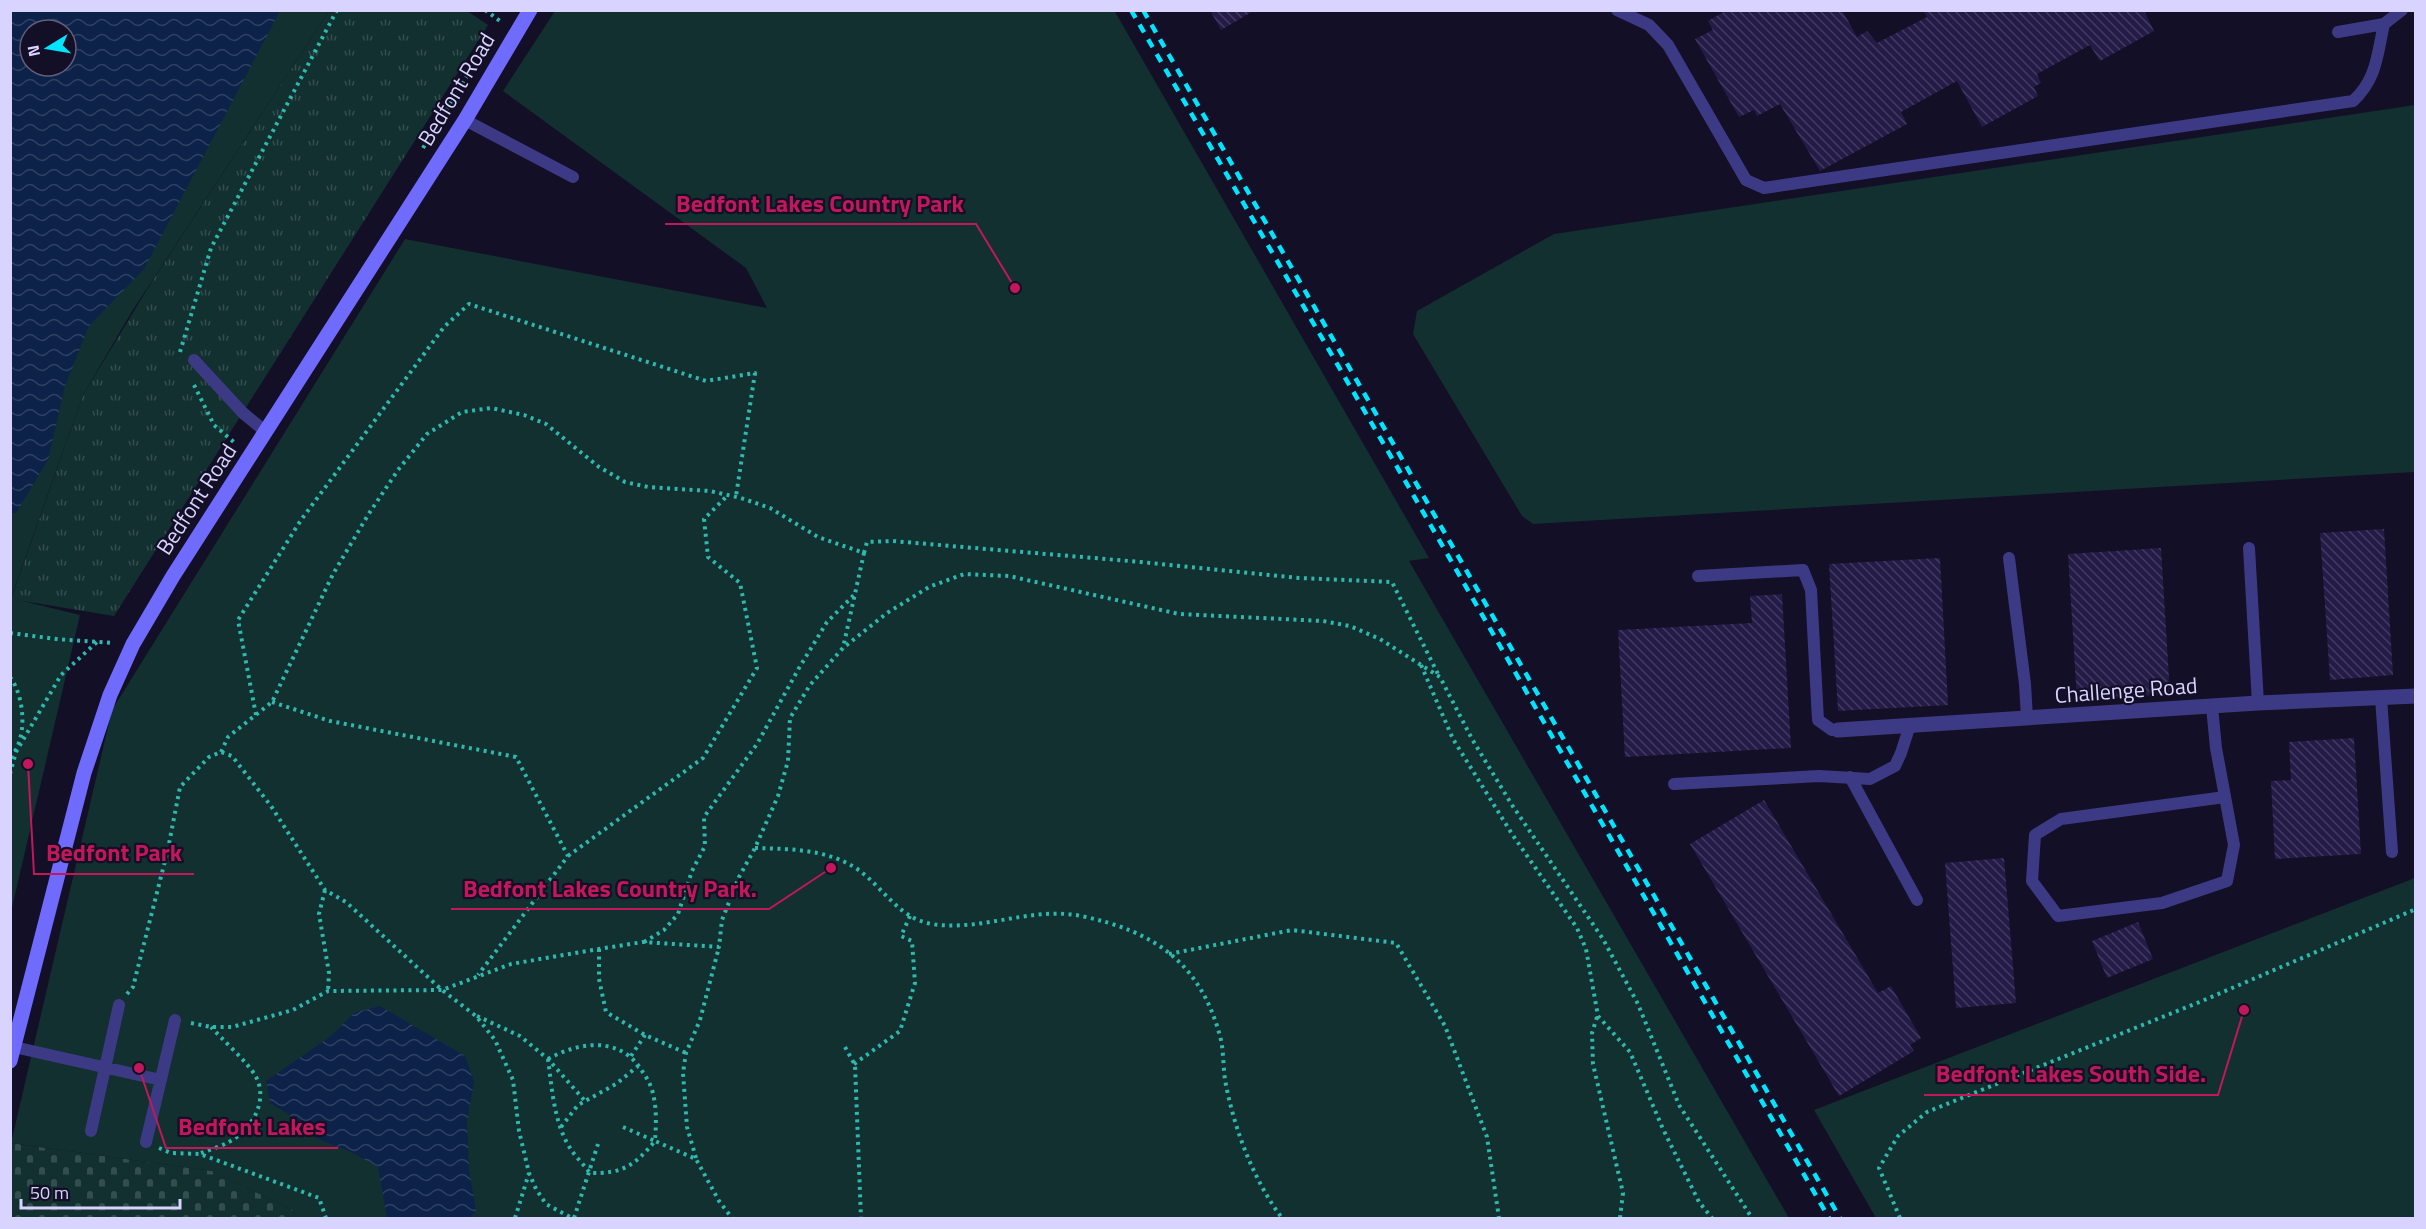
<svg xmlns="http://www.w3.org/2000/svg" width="2426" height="1229" viewBox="0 0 2426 1229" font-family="'Titillium Web',sans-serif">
<defs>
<pattern id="grass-tufts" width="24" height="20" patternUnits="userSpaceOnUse" patternTransform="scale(1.5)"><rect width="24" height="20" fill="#12302f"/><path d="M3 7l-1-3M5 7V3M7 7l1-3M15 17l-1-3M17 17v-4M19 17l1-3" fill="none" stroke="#344d4e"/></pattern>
<pattern id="cemetery-stones" width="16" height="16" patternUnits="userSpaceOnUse" patternTransform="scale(1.5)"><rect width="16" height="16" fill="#12302f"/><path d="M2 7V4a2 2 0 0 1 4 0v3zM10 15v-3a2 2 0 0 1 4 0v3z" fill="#344d4e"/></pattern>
<pattern id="water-waves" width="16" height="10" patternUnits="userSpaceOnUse" patternTransform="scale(1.5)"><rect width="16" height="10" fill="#0c2248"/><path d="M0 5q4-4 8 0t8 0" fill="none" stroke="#2f4163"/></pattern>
<pattern id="building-back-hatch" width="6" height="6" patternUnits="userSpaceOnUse" patternTransform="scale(1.5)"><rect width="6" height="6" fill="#241b47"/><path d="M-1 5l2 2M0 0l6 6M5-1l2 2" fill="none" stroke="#433b63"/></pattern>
</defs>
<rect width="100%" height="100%" fill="#130f26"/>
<path fill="url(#grass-tufts)" d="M329,11H467L488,25L114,616L11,599L83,395L151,283Z"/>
<path fill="url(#cemetery-stones)" d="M11,1143L213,1171L293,1210L296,1218H11Z"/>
<path fill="#12302f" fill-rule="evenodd" d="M1114,10L1429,558L1409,561L1789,1218H296L293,1210L212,1171L11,1143L112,710L405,239L767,308L746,268L503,91L555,11Z
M11,11H329L131,313L83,395L11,598L80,615L11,912ZM30,30H66V66H30Z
M2415,105V472L1533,524L1522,516L1413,334L1417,311L1554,234Z
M2415,878V1218H1876L1814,1110Z"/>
<path fill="url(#water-waves)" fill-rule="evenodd" d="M10,11H280L144,269L89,326L65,386L48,460L16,513H11ZM30,30H66V66H30Z
M380,1006L465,1056L474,1082L467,1121L469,1169L476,1211L470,1218H387L378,1167L353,1153L314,1137L293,1117L270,1103L266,1081L331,1036L354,1013Z"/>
<path fill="url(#building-back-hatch)" d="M1210,10H1255L1221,30Z
M1727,10H1842L1857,37L1867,31L1877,43L1927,17L1923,10H2144L2154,31L2100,61L2090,45L2037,74L2041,83L2034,87L2038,96L1982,127L1957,81L1901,112L1907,124L1820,171L1780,104L1757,116L1754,110L1739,117L1695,39L1713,30L1708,21Z
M2384,529L2393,675L2330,680L2320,533Z
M2161,548L2170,694L2077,700L2068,554Z
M1940,558L1948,705L1838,711L1829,564Z
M1782,594L1791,748L1625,757L1618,630L1752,623L1750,596Z
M2354,738L2361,854L2275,859L2271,781L2291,780L2289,742Z
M1764,800L1878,993L1891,986L1921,1038L1910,1045L1914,1051L1839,1096L1690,844Z
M2004,858L2016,1003L1956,1008L1945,863Z
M2138,922L2153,959L2107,978L2092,941Z"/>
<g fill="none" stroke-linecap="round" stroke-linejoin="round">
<path stroke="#2fb8b0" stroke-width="4" stroke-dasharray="3 4.5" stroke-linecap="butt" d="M485,10L500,21
M423,148L486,45
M180,352L211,248L337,10
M194,385L214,425L236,444
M864,553L867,542L892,541L1141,562L1299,578L1392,582L1439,676
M10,633L56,639L114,643
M1421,665L1453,739L1512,834L1577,928L1586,949L1598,1016L1630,1052L1663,1129L1699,1202L1712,1218
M10,677C25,697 28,739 10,758
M272,702L330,721L516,757L568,856L478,975
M256,715L238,620L301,520L444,327L469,304L706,381L755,373L736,496
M221,752L228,737L272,702L333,574L368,515L398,470L427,434L462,412L491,408L524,415L546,424L599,467L625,482L648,487L710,491L741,498L770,508L818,537L864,553L843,648
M10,774L16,752L61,675L97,642
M755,848C791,849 830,849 860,871C884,889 900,919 932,924C981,932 1032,906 1081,916C1155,931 1202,964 1221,1040C1224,1055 1223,1071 1226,1085C1235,1131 1254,1181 1282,1218
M568,856L703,758L757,668L740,583L708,557L704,519L728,495
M325,890L319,914L329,973L328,991
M644,942L664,930L678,914L692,871L705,846L704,817L757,744L799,668L827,622L854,595
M599,949V979L606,1012L645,1035L686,1053
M1169,954L1292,930L1396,943L1445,1026L1487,1137L1499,1218
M127,994L133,987L168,849L180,787L209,757L221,752L232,756L271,806L325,890L346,902L442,990L476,1016L495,1040L513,1080L519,1131L529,1173L536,1189L546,1204L572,1218
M477,1016L520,1036L548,1059L585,1101
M1597,1017L1592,1033L1593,1064L1623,1193L1620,1218
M191,1023L211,1027H232L293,1010L328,991L442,990L511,964L599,949L643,942L719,947L722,920L739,877L755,848L778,796L788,761L790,718L810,685L843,648L887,613L929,587L964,574L1009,576L1179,614L1323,621L1350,626L1380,639L1440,677L1472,739L1512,805L1603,939L1638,1004L1679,1105L1752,1218
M845,1047L855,1065L861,1218
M631,1056L645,1035
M548,1059C577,1043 615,1036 638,1065C644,1074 651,1083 653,1094C657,1109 656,1126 655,1141L696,1159L719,1201L732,1218
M548,1059C552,1089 554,1125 572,1151C577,1158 584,1165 590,1173C623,1174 635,1165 655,1141L623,1127
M854,1064L900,1031L915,983L912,941L901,936L910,916
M561,1127L578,1105L616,1084L638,1066
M159,1148L171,1153L200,1154L319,1198L326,1218
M201,1153C209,1150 219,1147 227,1143C251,1131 270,1101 255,1075C247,1062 222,1039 211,1027
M696,1158L687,1127L683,1073L686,1053L700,1020L719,947
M515,1218L529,1173
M574,1218L598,1144
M1900,1218L1879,1168L1898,1136L1927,1112L2202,1001L2416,909"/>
<path stroke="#3d3a85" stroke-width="12" d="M1617,10L1649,25L1668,45L1746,180L1764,188L2353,101C2377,79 2377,55 2384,24L2402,10
M2338,32L2384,24
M465,120L573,177
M194,360L243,413L266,432
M2249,548L2258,703
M2009,558L2025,684L2027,718
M1698,576L1803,570L1811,590L1818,720L1832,730H1838
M2381,698L2392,852
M2212,707L2216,748L2234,845L2227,881L2162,903L2058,916L2032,881L2035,835L2061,819L2225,797
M1850,777L1917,900
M1674,784L1819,776L1870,779L1895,766L1901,753L1910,725
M14,1047L161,1080
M91,1131L119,1005
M146,1142L175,1020"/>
<path stroke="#3d3a85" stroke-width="15" d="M1838,730L2258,703L2416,696"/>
<path stroke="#6f6bff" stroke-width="15" d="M10,1061L84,773L110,695L133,644L173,576L465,120L530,10"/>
<path stroke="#00e5ff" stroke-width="4.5" stroke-dasharray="9 8" stroke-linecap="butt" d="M1131,10L1400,472L1829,1218
M1143,10L1840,1218"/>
</g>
<g text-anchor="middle" stroke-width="4.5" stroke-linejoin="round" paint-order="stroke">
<g font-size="22" fill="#d9d4ff" stroke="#130f26">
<text transform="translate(456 89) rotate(-59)" y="8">Bedfont Road</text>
<text transform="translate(196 499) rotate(-57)" y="8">Bedfont Road</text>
<text transform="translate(2126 690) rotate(-4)" y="8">Challenge Road</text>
</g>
</g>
<path fill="none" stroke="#c2185b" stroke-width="2" d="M1015 288L976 224H665M28 764L34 874H194M831 868L769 909H451M2244 1010L2218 1095H1924M139 1068L166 1148H338"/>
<g fill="#c2185b" stroke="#130f26" stroke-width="2">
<circle cx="1015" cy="288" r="6"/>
<circle cx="28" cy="764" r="6"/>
<circle cx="831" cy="868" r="6"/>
<circle cx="2244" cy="1010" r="6"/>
<circle cx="139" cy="1068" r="6"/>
</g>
<g font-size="24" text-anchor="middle" font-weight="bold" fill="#c2185b" stroke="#130f26" stroke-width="4.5" stroke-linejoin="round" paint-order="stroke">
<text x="820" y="212">Bedfont Lakes Country Park</text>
<text x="114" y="861">Bedfont Park</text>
<text x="610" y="897">Bedfont Lakes Country Park.</text>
<text x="2071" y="1082">Bedfont Lakes South Side.</text>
<text x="252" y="1135">Bedfont Lakes</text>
</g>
<rect width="2426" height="1229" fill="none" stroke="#d9d4ff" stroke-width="24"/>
<g transform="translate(48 48) rotate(259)"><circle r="28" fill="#130f26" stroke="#625e7d" stroke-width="1.5"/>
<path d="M0-4.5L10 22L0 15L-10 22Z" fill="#00e5ff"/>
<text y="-9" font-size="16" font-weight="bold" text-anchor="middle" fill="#d9d4ff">N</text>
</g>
<path d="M21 1199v9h159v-9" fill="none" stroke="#d9d4ff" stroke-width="3"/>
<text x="30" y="1199" font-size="18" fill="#d9d4ff" stroke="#130f26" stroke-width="4.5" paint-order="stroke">50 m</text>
</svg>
